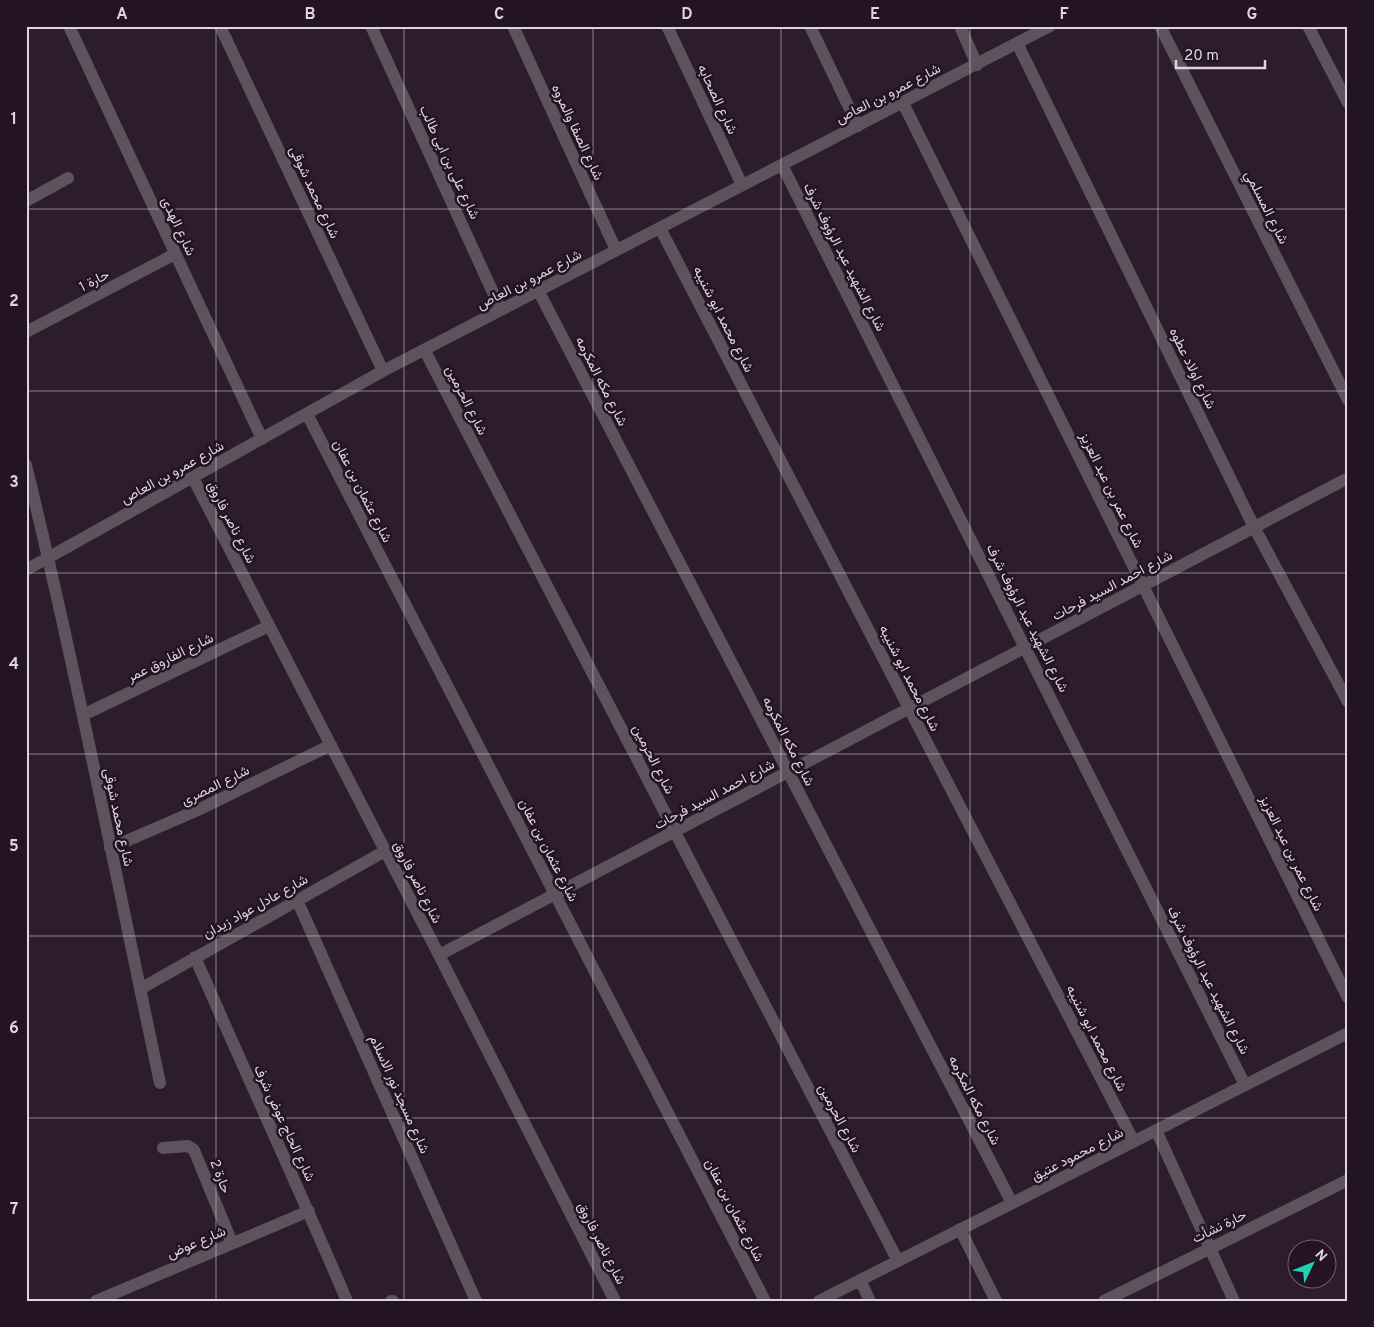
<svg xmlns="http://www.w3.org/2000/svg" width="1374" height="1327" viewBox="0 0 1374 1327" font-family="Overpass,Vazirmatn,sans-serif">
<rect width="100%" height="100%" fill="#2c1c2e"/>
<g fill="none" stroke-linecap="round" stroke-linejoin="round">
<path stroke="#5c535c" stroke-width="12" d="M69,26L262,439
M220,26L383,371
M371,26L501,310
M513,26L616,250
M667,26L742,185
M810,26L858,126
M960,26L977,65
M1160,26L1348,400
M1308,26L1348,103
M1017,43L1254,527L1348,702
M903,103L1348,998
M782,165L1245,1085
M26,201L68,178
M660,228L1134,1142
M539,292L1012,1203
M26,332L175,254
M425,351L898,1261
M307,414L765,1301
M26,465C76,670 116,877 160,1083
M193,478L439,955L615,1301
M26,570L383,371L1050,26
M83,715L269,626
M110,848L198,810L331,745
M297,900L476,1301
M439,955L1348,478
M195,957C245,1072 298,1186 347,1301
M140,989L385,851
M1156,1130L1234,1301
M163,1148L188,1146L194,1150L232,1243
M960,1229L996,1301
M860,1280L870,1301
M96,1301L309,1211
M391,1301H393
M819,1301L1348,1033
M1104,1301L1348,1180"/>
</g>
<path fill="none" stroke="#dfd4e0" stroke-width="1" stroke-opacity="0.55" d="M216,26V1301M404,26V1301M593,26V1301M781,26V1301M970,26V1301M1158,26V1301M26,209H1348M26,391H1348M26,573H1348M26,754H1348M26,936H1348M26,1118H1348"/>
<g text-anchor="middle" stroke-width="5" stroke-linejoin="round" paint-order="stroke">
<g font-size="14" fill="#dfd4e0" stroke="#231324">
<text transform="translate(888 93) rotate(-27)" y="5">شارع عمرو بن العاص</text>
<text transform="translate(718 99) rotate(65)" y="5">شارع الصحابه</text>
<text transform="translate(578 132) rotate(65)" y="5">شارع الصفا والمروه</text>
<text transform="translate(450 162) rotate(65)" y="5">شارع على بن ابى طالب</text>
<text transform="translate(315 192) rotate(65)" y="5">شارع محمد شوقى</text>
<text transform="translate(1267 207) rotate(63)" y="5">شارع المسلمي</text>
<text transform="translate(179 226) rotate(65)" y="5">شارع الهدى</text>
<text transform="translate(845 257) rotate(63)" y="5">شارع الشهيد عبد الرؤوف شرف</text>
<text transform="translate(529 279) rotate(-27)" y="5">شارع عمرو بن العاص</text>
<text transform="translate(94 280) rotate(-27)" y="5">حارة 1</text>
<text transform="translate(724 319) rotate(63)" y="5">شارع محمد ابو شنيبه</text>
<text transform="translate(1193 368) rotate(64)" y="5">شارع اولاد عطوه</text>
<text transform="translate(602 381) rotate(63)" y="5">شارع مكه المكرمه</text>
<text transform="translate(467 400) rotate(63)" y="5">شارع الحرمين</text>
<text transform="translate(172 472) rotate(-29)" y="5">شارع عمرو بن العاص</text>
<text transform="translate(1112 490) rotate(64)" y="5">شارع عمر بن عبد العزيز</text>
<text transform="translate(363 491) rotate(63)" y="5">شارع عثمان بن عفان</text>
<text transform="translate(232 522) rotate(63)" y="5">شارع ناصر فاروق</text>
<text transform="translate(1112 585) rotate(-28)" y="5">شارع احمد السيد فرحات</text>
<text transform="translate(1028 618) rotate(63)" y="5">شارع الشهيد عبد الرؤوف شرف</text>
<text transform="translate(170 657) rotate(-26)" y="5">شارع الفاروق عمر</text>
<text transform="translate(910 678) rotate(63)" y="5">شارع محمد ابو شنيبه</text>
<text transform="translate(789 741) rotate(63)" y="5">شارع مكه المكرمه</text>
<text transform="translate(654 759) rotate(63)" y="5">شارع الحرمين</text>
<text transform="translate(215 785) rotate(-26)" y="5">شارع المصرى</text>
<text transform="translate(714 794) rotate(-28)" y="5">شارع احمد السيد فرحات</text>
<text transform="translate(119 817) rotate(78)" y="5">شارع محمد شوقى</text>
<text transform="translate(549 850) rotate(63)" y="5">شارع عثمان بن عفان</text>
<text transform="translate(1292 853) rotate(64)" y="5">شارع عمر بن عبد العزيز</text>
<text transform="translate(418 882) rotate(63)" y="5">شارع ناصر فاروق</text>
<text transform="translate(255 906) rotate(-29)" y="5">شارع عادل عواد زيدان</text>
<text transform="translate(1209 980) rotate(63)" y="5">شارع الشهيد عبد الرؤوف شرف</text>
<text transform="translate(1097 1038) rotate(63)" y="5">شارع محمد ابو شنيبه</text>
<text transform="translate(400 1094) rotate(66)" y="5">شارع مسجد نور الاسلام</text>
<text transform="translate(975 1100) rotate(63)" y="5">شارع مكه المكرمه</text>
<text transform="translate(840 1118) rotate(62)" y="5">شارع الحرمين</text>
<text transform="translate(285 1123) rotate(65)" y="5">شارع الحاج عوض شرف</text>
<text transform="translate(1077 1154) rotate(-27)" y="5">شارع محمود عتيق</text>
<text transform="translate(221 1176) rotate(69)" y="5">حارة 2</text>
<text transform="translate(735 1210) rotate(63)" y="5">شارع عثمان بن عفان</text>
<text transform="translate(1219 1226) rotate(-26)" y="5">حارة نشأت</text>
<text transform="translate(196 1242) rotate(-23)" y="5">شارع عوض</text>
<text transform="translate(602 1243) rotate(63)" y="5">شارع ناصر فاروق</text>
</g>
</g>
<rect width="1374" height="1327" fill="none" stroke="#231324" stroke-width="55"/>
<g transform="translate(1312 1264) rotate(47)"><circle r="24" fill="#231324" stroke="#6e606f"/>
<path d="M0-4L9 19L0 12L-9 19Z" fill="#1cd5b1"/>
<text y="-8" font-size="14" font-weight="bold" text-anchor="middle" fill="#dfd4e0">N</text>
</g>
<path d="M1176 60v8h89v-8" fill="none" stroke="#dfd4e0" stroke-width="2.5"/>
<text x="1184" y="60" font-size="15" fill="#dfd4e0" stroke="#231324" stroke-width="4" paint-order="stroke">20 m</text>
<rect x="28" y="28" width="1318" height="1272" fill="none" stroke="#dfd4e0" stroke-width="2"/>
<g font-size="16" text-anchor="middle" font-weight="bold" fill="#dfd4e0">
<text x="122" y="19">A</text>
<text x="310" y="19">B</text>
<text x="499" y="19">C</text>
<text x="687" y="19">D</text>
<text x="875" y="19">E</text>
<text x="1064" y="19">F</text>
<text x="1252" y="19">G</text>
<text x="14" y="124">1</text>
<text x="14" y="306">2</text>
<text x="14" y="487">3</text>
<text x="14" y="669">4</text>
<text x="14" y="851">5</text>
<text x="14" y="1033">6</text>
<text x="14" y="1214">7</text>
</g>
</svg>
